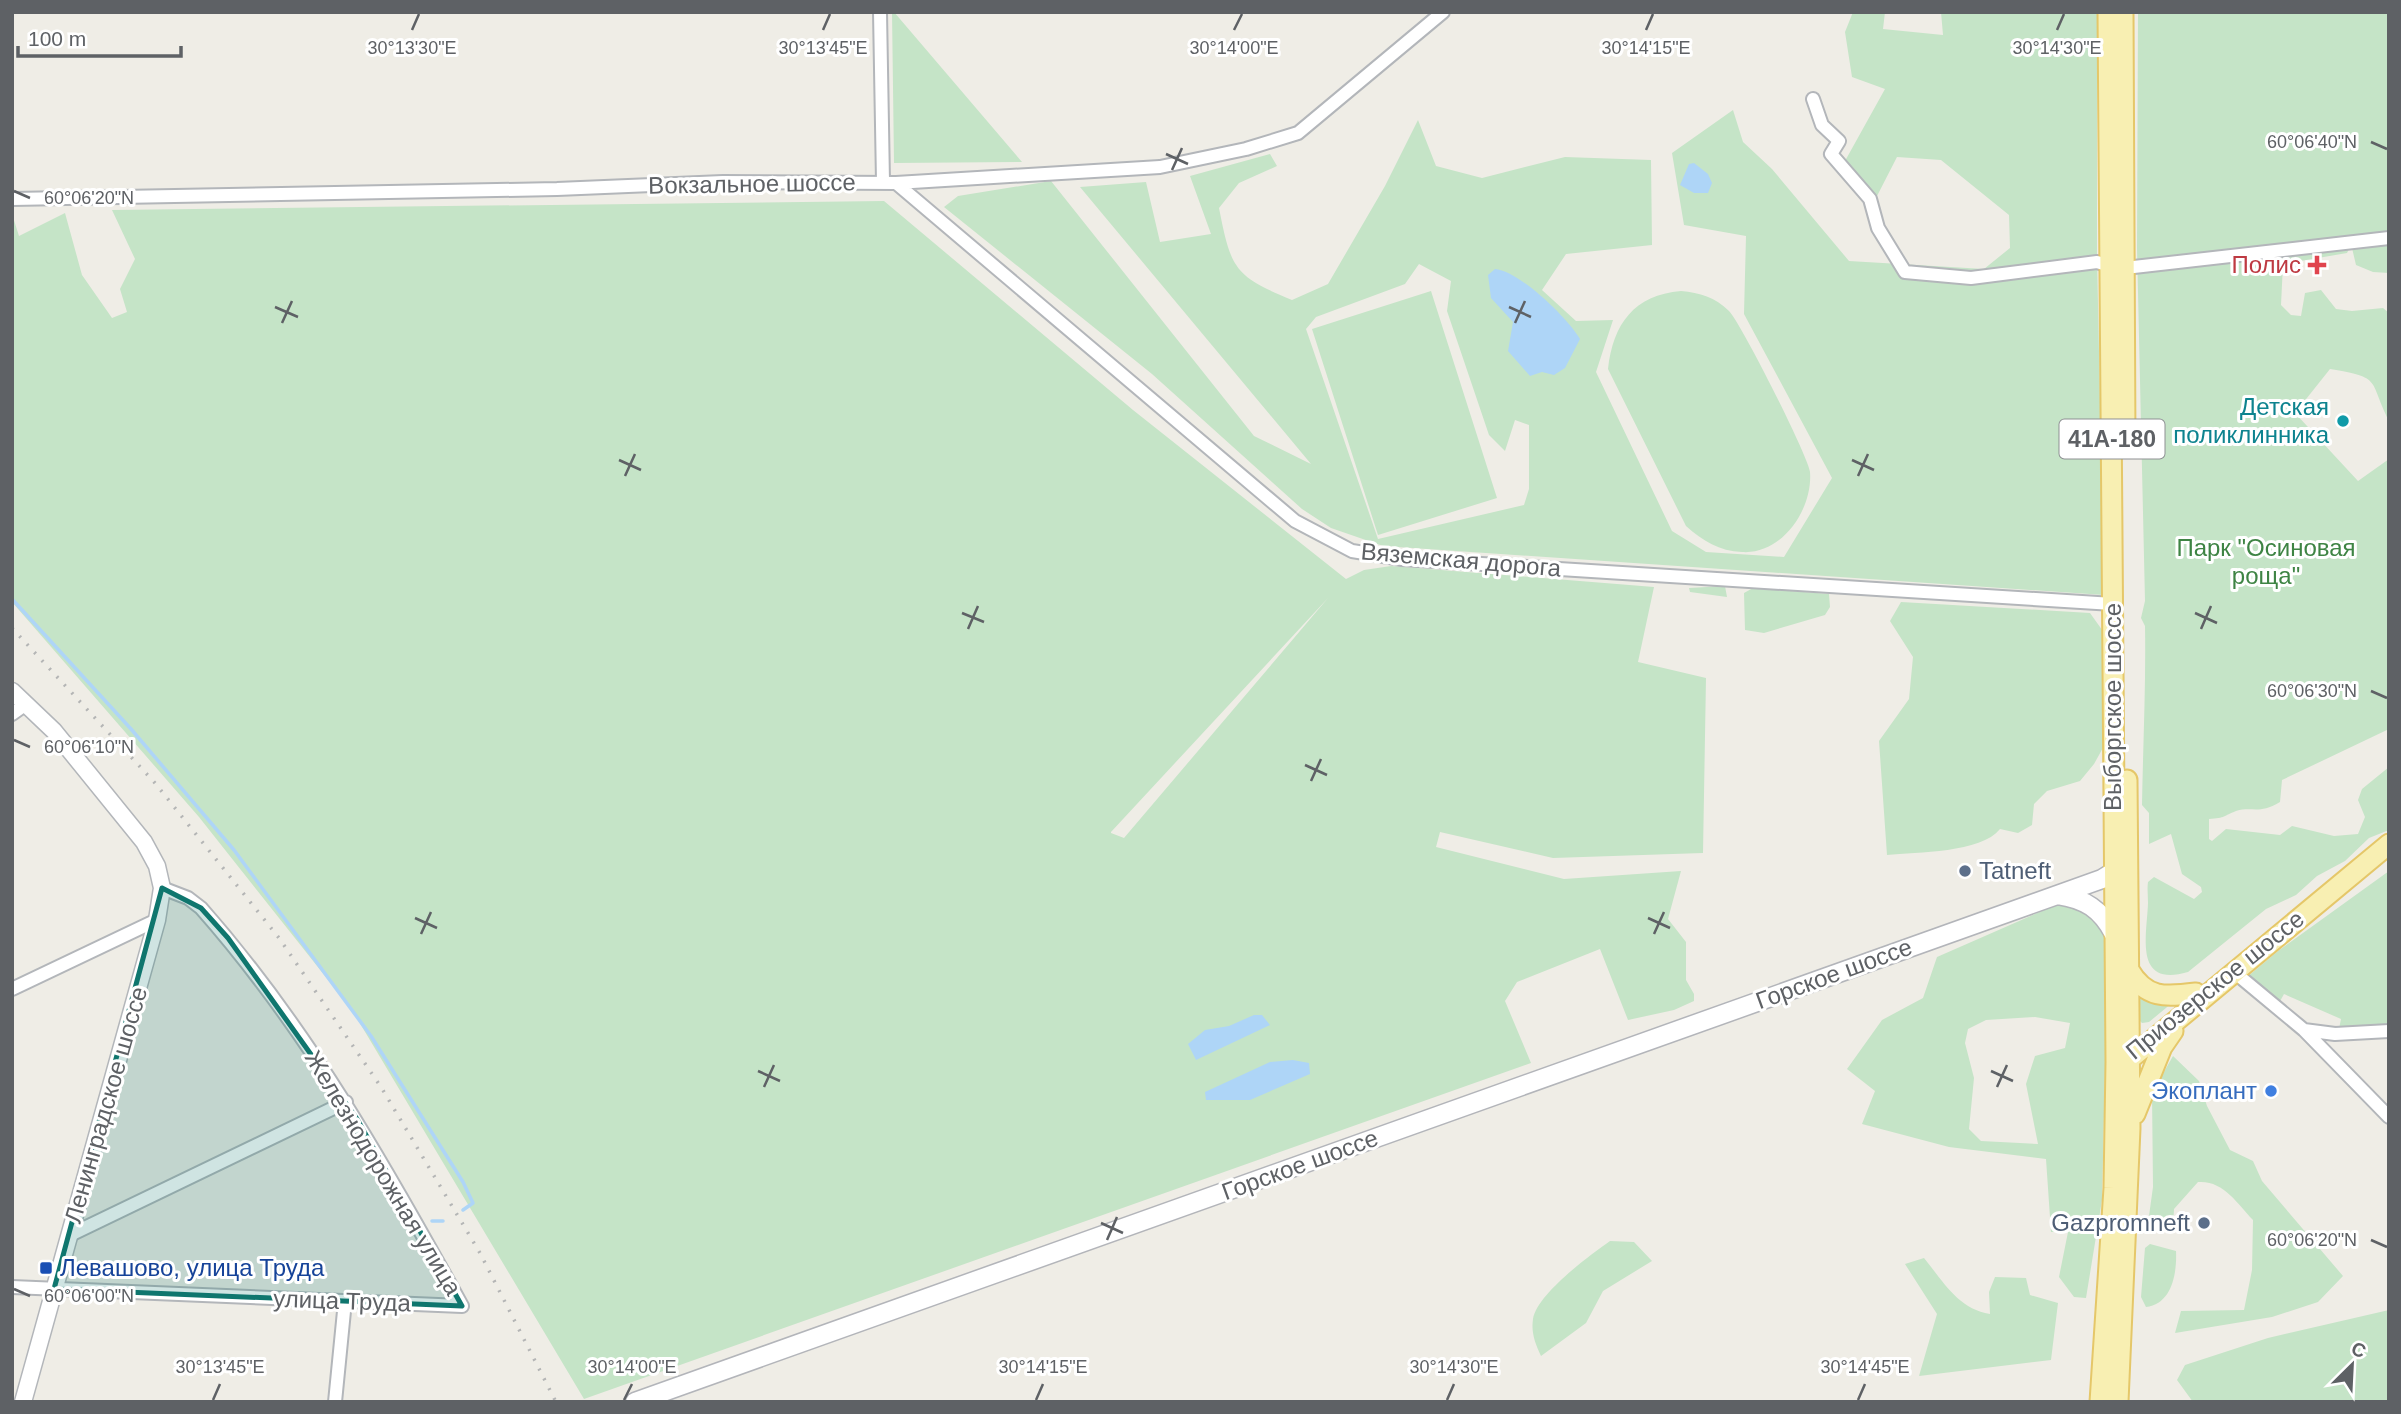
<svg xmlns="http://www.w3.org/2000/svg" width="2401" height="1414" viewBox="0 0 2401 1414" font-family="Helvetica,sans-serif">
<rect width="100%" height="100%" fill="#efede6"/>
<path fill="#c5e4c7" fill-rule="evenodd" d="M892,12H894L1022,162L894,163Z
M1853,12H1885L1883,29L1943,35L1941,12H2097V255L2104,595L1383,546L1331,528L1302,509L1152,374L944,207L958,196L1051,181L1254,436L1311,464L1080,187L1146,182L1160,242L1211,234L1190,176L1270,154L1277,166L1239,183L1219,208C1231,269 1234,276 1292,300L1328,284L1385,186L1418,120L1436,166L1482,178L1565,157L1651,160L1652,245L1566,254L1542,290L1576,321L1613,320L1596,372L1672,531L1706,552L1784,557L1832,478L1744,314L1746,236L1684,225L1672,153L1733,110L1743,142L1772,169L1849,261L1984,269L2010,248L2009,215L1941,160L1897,157L1877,196L1845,161L1885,89L1852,77L1845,32ZM1419,264L1451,281L1447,311L1489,435L1505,451L1515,420L1529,425V489L1524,505L1378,539L1306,329L1316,317L1405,284Z
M2138,12H2389V235L2350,247L2347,253L2283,264L2281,305L2291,315L2301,316L2305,293L2321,290L2336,309L2352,311L2383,308L2389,313V421C2368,379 2383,378 2330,369L2295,413L2358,481L2389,459V729L2282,780L2280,802C2258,815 2253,806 2236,811C2223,816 2226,818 2209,819V839L2212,841L2226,829L2280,835L2292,826L2334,836L2358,834L2365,817L2358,800L2362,789L2389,767V830L2369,838L2345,861L2317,876L2296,895L2266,909L2188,972C2133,988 2147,935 2148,903C2148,896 2147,889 2148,882L2154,877L2194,899L2202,892L2201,887L2182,874L2171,834L2149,844V813L2142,805C2143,745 2146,685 2145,626L2141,618L2145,601L2137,248Z
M884,201L1133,410L1346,579L1364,570L1391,566L1654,587L1638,662L1706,678L1703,853L1553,858L1440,832L1436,847L1564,879L1681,871L1668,919L1686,942V980L1694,994V1001L1674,1010L1628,1020L1600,949L1517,982L1505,1001L1531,1063L584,1399L352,1010L199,817L12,602V214L19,236L65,213L82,275L112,318L127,312L120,289L135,259L112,210ZM1328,598L1124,838L1111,833V832Z
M2389,245V273L2373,272L2356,265L2352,248Z
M1431,291L1497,498L1378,535L1312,329Z
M1681,291C1700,293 1715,297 1729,311C1741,323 1809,458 1810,472C1813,509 1782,555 1742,552C1719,551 1703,541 1686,526L1608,369C1613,324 1634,295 1681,291Z
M1725,586L1727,597L1690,592L1689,588Z
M1753,588L1829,594L1830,607L1825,615L1764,633L1745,630L1744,593Z
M1901,602L2090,613L2105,634L2109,737L2094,764L2080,781L2047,791L2034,804L2032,825L2018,833L2000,829C1981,853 1917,852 1887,855L1879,741L1909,699L1913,657L1890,621Z
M2389,871V1025L2339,1029L2341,1019L2284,994L2279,1003L2247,977L2278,951Z
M2060,903H2079L2105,926L2108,942L2102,1200L2086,1298L2074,1297L2059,1277L2068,1232H2051L2046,1159L1949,1147L1862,1124L1875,1091L1847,1069L1882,1020L1923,998L1937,957ZM2035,1017L2070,1023L2065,1048L2035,1056L2026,1084L2038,1144L1981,1141L1969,1129L1974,1078L1965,1043L1968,1029L1986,1020Z
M2138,993L2172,1003L2149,1022L2142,1023L2138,1019Z
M2173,1056L2199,1081L2207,1106L2230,1150L2253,1161L2262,1181L2343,1276L2318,1302L2272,1317L2175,1333L2181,1311L2244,1310L2252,1270L2253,1220C2237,1203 2223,1180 2198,1182L2174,1209L2173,1228L2148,1223L2153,1187L2152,1093Z
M1610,1241L1634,1242L1652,1261L1603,1291L1586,1323L1541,1356C1535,1343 1531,1333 1533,1319C1537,1294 1590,1255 1610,1241Z
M2150,1244L2176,1251C2177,1271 2173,1304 2146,1307L2141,1297L2145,1248Z
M1924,1258C1943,1281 1958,1309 1990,1314L1989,1292L1995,1277L2026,1278L2030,1295L2058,1303L2051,1360L1919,1376L1937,1314L1905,1264Z
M2389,1310V1402H2193L2177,1380L2185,1365L2268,1338Z"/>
<path fill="#aed5f7" d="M1694,163L1708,174L1712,183L1708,193H1694L1680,185L1689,164Z
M1495,269C1519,271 1567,317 1580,339L1565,368L1554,375L1542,372L1530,376L1508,351L1513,322L1491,298L1488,275Z
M1254,1015H1262L1270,1025L1196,1060L1188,1044L1205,1030L1229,1026Z
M1293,1060L1309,1063L1310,1074L1250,1100H1206L1205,1092L1270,1062Z"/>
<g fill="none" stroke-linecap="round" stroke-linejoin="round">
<path stroke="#aed5f7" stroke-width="3.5" d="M12,599L131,729L234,850L371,1036L463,1182L473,1203L463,1210
M432,1221H443"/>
<defs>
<path id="minor" d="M880,12L883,182
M1813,99L1822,125L1839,141L1831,154L1870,199L1878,228L1905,272L1971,278L2097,262L2110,266
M896,183L1295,521L1352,551L1402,559L2113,604
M12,199L557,189L723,182L896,183L1160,167L1246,149L1298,133L1443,12
M2125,268L2389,238
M12,714L26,704
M162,888L188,898L201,908C307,1028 385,1166 462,1306
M2233,971L2304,1030L2389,1117
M12,989L157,920
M2304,1030L2335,1034L2389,1031
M70,1235L346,1102
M12,1287L462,1306
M335,1402L345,1301"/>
<path id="tertiary" d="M12,691L54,731L144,842L157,866L162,888L157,920L23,1402"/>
<path id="secondary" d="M2058,895C2085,899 2101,909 2114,934
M635,1402L2102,879L2123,866"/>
<path id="primary" d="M2123,12L2125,442
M2129,970C2146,999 2165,997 2196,993
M2122,1061L2130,1059L2389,844
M2135,1114L2162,1047L2173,1031
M2100,1402L2114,1188L2116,1062L2108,12
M2118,1402L2130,1128L2127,780"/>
</defs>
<use href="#minor" stroke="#b3b6ba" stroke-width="16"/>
<use href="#tertiary" stroke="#b3b6ba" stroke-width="19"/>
<use href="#secondary" stroke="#b3b5ba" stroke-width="21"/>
<use href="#primary" stroke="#e5c769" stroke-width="23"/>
<use href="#minor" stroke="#fff" stroke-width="12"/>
<use href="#tertiary" stroke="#fff" stroke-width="16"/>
<use href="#secondary" stroke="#fff" stroke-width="18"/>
<use href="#primary" stroke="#f8efb2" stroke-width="19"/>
<path stroke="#b4b5b5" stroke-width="3.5" stroke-dasharray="2 9" stroke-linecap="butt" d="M12,628L155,783L279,938L381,1087L480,1253L556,1402"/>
</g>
<path fill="#0f766e" fill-opacity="0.2" stroke="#0f766e" stroke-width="5" stroke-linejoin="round" d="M162,888L201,908L228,938L357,1119L462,1306L54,1289Z"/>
<path fill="none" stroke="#5e6165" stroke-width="2.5" d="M412,30L419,14M823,30L830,14M1234,30L1242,14M1646,30L1653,14M2057,30L2064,14M2371,142L2387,149M1166,154L1188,164M1172,170L1182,148M14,191L30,198M275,307L298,317M1509,307L1531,317M282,323L292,301M1515,323L1525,301M619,460L641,470M1852,460L1874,470M625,476L635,454M1858,476L1868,454M962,613L984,622M2195,613L2217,623M968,629L978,606M2201,629L2211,606M2371,691L2387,698M14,740L30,747M1305,765L1327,775M1311,781L1321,759M415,918L437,928M1648,918L1670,928M421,934L431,912M1654,934L1664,912M758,1071L780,1081M1991,1071L2013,1081M764,1087L774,1065M1997,1087L2007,1065M1101,1223L1123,1233M1107,1240L1117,1217M2371,1240L2387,1247M14,1289L30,1296M213,1400L220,1384M624,1400L632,1384M1036,1400L1043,1384M1447,1400L1454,1384M1858,1400L1865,1384"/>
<path fill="#e0444e" stroke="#fff" stroke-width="2.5" d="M2313.5 254.5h7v7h7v7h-7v7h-7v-7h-7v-7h7z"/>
<circle fill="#0f9aa8" stroke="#fff" stroke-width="2.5" cx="2343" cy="421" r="7"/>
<g fill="#5c6f8a" stroke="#fff" stroke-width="2.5">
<circle cx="1965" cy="871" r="7"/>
<circle cx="2204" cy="1223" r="7"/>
</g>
<circle fill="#3f7fe0" stroke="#fff" stroke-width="2.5" cx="2271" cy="1091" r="7"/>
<rect fill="#1a4fb4" stroke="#fff" stroke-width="2.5" x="39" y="1261" width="14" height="14" rx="3.5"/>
<g text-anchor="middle" stroke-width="6" stroke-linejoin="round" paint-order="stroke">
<rect fill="#fff" stroke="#8e9093" stroke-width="2" x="2059.5" y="419.5" width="105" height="39" rx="5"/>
<g font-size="23" font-weight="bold" fill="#5e6165">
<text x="2112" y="447">41А-180</text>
</g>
<g font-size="24" fill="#5e6165" stroke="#fff">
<text transform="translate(752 184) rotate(-1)" y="8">Вокзальное шоссе</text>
<text transform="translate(1461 560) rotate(5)" y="8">Вяземская дорога</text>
<text transform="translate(2113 707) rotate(-90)" y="8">Выборгское шоссе</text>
<text transform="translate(1834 974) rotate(-20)" y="8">Горское шоссе</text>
<text transform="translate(2215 985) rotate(-39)" y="8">Приозерское шоссе</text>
<text transform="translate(106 1105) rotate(-74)" y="8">Ленинградское шоссе</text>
<text transform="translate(1300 1165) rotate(-20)" y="8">Горское шоссе</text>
<text transform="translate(383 1173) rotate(59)" y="8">Железнодорожная улица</text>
<text transform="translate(342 1301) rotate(2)" y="8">улица Труда</text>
</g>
<g font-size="24" fill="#be3a42" stroke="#fff" text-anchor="end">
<text x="2301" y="273">Полис</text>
</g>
<g font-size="24" fill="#0d838f" stroke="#fff" text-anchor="end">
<text x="2329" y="415">Детская<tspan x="2329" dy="28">поликлинника</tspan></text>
</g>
<g font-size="24" fill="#3e8444" stroke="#fff">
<text x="2266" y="556">Парк "Осиновая<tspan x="2266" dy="28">роща"</tspan></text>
</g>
<g font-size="24" fill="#4e5e75" stroke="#fff" text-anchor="start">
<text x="1979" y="879">Tatneft</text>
<text x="2190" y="1231" text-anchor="end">Gazpromneft</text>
</g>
<g font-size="24" fill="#366cbe" stroke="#fff" text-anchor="end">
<text x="2257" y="1099">Экоплант</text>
</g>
<g font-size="24" fill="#164399" stroke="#fff" text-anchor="start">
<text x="60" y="1276">Левашово, улица Труда</text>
</g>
</g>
<g font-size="18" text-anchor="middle" fill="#5e6165" stroke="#fff" stroke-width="6" stroke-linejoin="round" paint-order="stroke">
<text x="412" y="54">30°13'30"E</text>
<text x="1234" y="54">30°14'00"E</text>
<text x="823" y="54">30°13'45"E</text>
<text x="1646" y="54">30°14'15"E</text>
<text x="2057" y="54">30°14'30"E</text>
<text x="2312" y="148">60°06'40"N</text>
<text x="89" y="204">60°06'20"N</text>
<text x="2312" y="697">60°06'30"N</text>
<text x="89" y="753">60°06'10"N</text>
<text x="2312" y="1246">60°06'20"N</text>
<text x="89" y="1302">60°06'00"N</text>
<text x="220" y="1373">30°13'45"E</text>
<text x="632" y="1373">30°14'00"E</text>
<text x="1043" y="1373">30°14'15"E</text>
<text x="1454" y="1373">30°14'30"E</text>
<text x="1865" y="1373">30°14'45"E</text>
</g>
<rect width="2401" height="1414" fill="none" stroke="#5e6165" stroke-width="28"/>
<g transform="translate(2352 1365) rotate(24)" stroke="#ffffff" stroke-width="5" paint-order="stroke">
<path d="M0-5L12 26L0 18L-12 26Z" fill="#5e6165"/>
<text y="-10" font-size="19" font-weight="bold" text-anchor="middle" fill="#5e6165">С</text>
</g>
<path d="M18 46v10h163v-10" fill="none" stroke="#5e6165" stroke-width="3.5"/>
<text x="28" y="46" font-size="21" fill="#5e6165" stroke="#ffffff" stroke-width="5" paint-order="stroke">100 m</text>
</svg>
